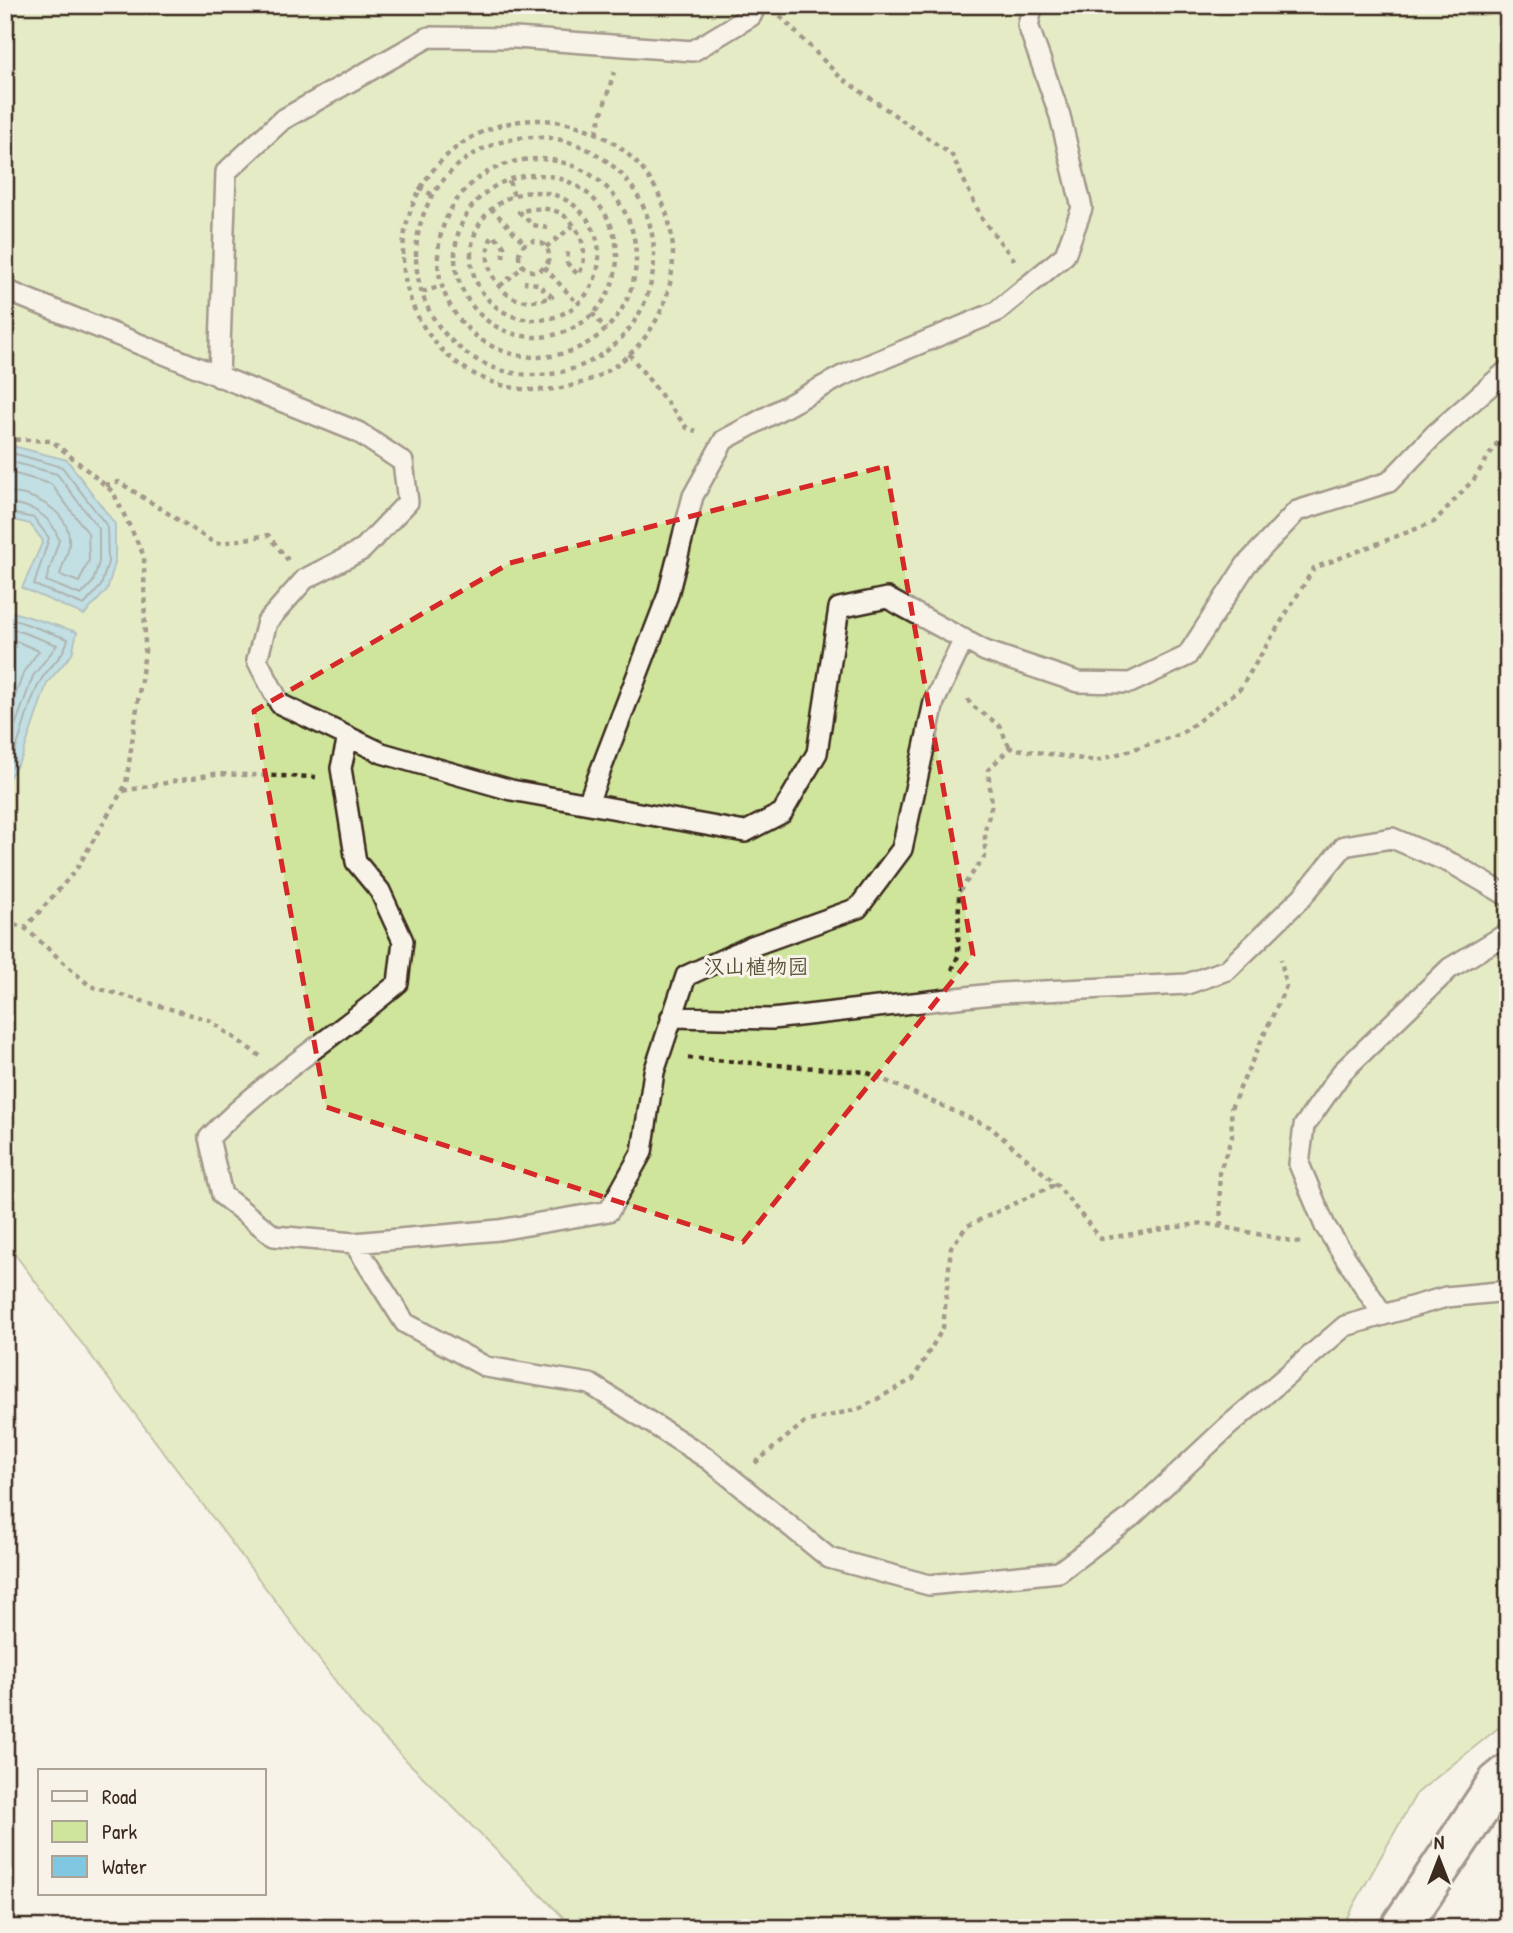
<svg xmlns="http://www.w3.org/2000/svg" width="1513" height="1933" viewBox="0 0 1513 1933" font-family="'Patrick Hand','LXGW WenKai TC',sans-serif">
<rect width="100%" height="100%" fill="#f7f3e8"/>
<filter id="ink" filterUnits="userSpaceOnUse"><feTurbulence type="fractalNoise" baseFrequency=".0143" numOctaves="2"/><feDisplacementMap in="SourceGraphic" scale="14" xChannelSelector="R" yChannelSelector="G"/><feConvolveMatrix kernelMatrix="1 2 1 2 8 2 1 2 1" color-interpolation-filters="sRGB"/></filter>
<g filter="url(#ink)">
<path fill="#cee59b" stroke="#84885c" stroke-width="2" d="M5,5H1508V1720L1416,1794L1341,1928H574L361,1715L5,1241Z"/>
<path fill="#80c8e1" stroke="#648993" stroke-width="2" d="M5,444L67,460L115,524V563L107,590L84,615L22,588L43,541L30,524L5,518Z
M13,612L77,632L72,654L47,683L22,757L5,784V617Z"/>
<g fill="none" stroke-linecap="round" stroke-linejoin="round">
<path stroke="#57696c" stroke-width="2" d="M5,451L62,467L107,526L108,562L101,586L84,605L34,585L49,538L34,518L5,512
M5,460L57,474L99,529V562L93,582L81,595L46,581L59,540C52,515 30,504 5,503
M5,471L51,484L88,533L89,560L79,582L60,575C62,565 69,554 69,543C71,510 32,493 5,492
M5,622L15,620L68,639C64,657 50,665 41,680C25,708 23,742 5,771
M5,631L16,630L57,645L33,676L5,754
M5,642L16,641L39,651L24,671L5,725"/>
<defs>
<path id="service" d="M5,290L358,432L403,462L408,502L362,550L305,579L267,622L257,660L280,704L382,753L511,790L745,832L782,813L817,753L839,608L887,598L985,651L1078,682L1130,683L1187,656L1246,565L1297,511L1389,482L1435,434L1508,370
M219,377L226,172L282,120L429,37L516,38L693,51L751,16L756,5
M348,737L341,768L356,862L380,891L403,941L398,983C335,1037 266,1079 209,1138L222,1195L274,1236L354,1243L499,1230L609,1211L642,1152L654,1072L686,976L752,946L858,908L902,849L934,702L964,639
M588,803L668,595L693,496L724,440L842,376L996,312L1065,255L1082,208L1060,116L1028,25L1033,5
M671,1017L772,1019L1001,993L1187,984L1227,970L1302,897L1344,846L1392,838L1453,864L1508,896
M354,1243L405,1323L486,1367L590,1384L708,1459L829,1558L929,1585L1059,1572L1131,1517L1227,1427L1345,1326L1446,1297L1508,1291
M1383,1315L1325,1226L1299,1164L1304,1126L1342,1072L1450,968L1508,933"/>
<path id="tertiary" d="M1400,1928L1497,1783L1508,1774"/>
</defs>
<use href="#service" stroke="#3b2a1e" stroke-width="24"/>
<use href="#tertiary" stroke="#3b2a1e" stroke-width="44"/>
<path stroke="#3b2a1e" stroke-width="4.5" stroke-dasharray="5 5" stroke-linecap="butt" d="M780,16L840,77L952,155L982,219L1016,262
M403 255a135 135 0 1 1 270 0a135 135 0 1 1-270 0Z
M596,133L614,72
M416 256a119 119 0 1 1 238 0a119 119 0 1 1-238 0Z
M438 258a99 99 0 1 1 198 0a99 99 0 1 1-198 0Z
M455 256a81 81 0 1 1 162 0a81 81 0 1 1-162 0Z
M509,181L514,196
M419,187L434,196
M471 256a64 64 0 1 1 128 0a64 64 0 1 1-128 0Z
M491,208L526,245
M548,228L533,225L519,212C531,208 547,207 558,212C580,222 592,256 578,275L567,263L568,251
M519 256a15 15 0 1 1 30 0a15 15 0 1 1-30 0Z
M546,247L573,226
M503,258L504,246L493,235C480,255 492,288 514,298C526,303 540,301 552,297L538,284L524,282
M544,267L578,304
M500,286L524,266
M422,292L442,286
M592,313L606,329
M629,354L687,428L696,431
M5,439L52,441L105,485L113,492L144,556L145,652L126,784L76,870L25,928
M105,485L119,482L216,544L268,535L288,560
M968,699L970,704L999,725L1010,748
M123,791L214,774L316,777
M5,921L25,928L90,986L209,1020L260,1056
M952,970L958,956L959,892L985,856V830L992,804L988,770L1010,748L1096,761L1181,734L1240,689L1314,568L1434,522L1474,479L1508,426
M688,1058L866,1072L990,1127L1056,1184L1101,1239L1203,1223L1302,1243
M1221,1226L1219,1173L1232,1137L1231,1108L1286,986L1281,959
M755,1463L805,1422L861,1408L913,1379L943,1328L951,1247L967,1226L1056,1184"/>
<use href="#service" stroke="#f7f3e8" stroke-width="19"/>
<use href="#tertiary" stroke="#f7f3e8" stroke-width="38"/>
</g>
</g>
<path d="M0 0H1513V1933H0ZM886,466L973,955L743,1242L326,1107L254,711L510,563Z" fill="#f7f3e8" fill-opacity=".55" fill-rule="evenodd"/>
<path fill="none" stroke="#d62828" stroke-width="5" stroke-dasharray="14 9" stroke-linejoin="round" d="M886,466L973,955L743,1242L326,1107L254,711L510,563Z"/>
<g text-anchor="middle" stroke-width="6" stroke-linejoin="round" paint-order="stroke">
<g font-size="21" fill="#584f37" stroke="#f7f3e8">
<text x="756" y="974">汉山植物园</text>
</g>
</g>
<rect width="1513" height="1933" fill="none" stroke="#f7f3e8" stroke-width="28"/>
<rect x="14" y="14" width="1485" height="1905" fill="none" stroke="#3b2a1e" stroke-width="2.5" filter="url(#ink)"/>
<rect x="38" y="1769" width="228" height="126" fill="#f7f3e8" stroke="#aca397" stroke-width="2"/>
<rect x="52" y="1791" width="35" height="10" fill="#f7f3e8" stroke="#aca397" stroke-width="2"/>
<text x="102" y="1804" font-size="21" fill="#3b2a1e">Road</text>
<rect x="52" y="1821" width="35" height="21" fill="#cee59b" stroke="#aca397" stroke-width="2"/>
<text x="102" y="1839" font-size="21" fill="#3b2a1e">Park</text>
<rect x="52" y="1856" width="35" height="21" fill="#80c8e1" stroke="#aca397" stroke-width="2"/>
<text x="102" y="1874" font-size="21" fill="#3b2a1e">Water</text>
<g transform="translate(1439 1859)" stroke="#f7f3e8" stroke-width="5" paint-order="stroke">
<path d="M0-5L12 26L0 18L-12 26Z" fill="#3b2a1e"/>
<text y="-10" font-size="19" font-weight="bold" text-anchor="middle" fill="#3b2a1e">N</text>
</g>
</svg>
